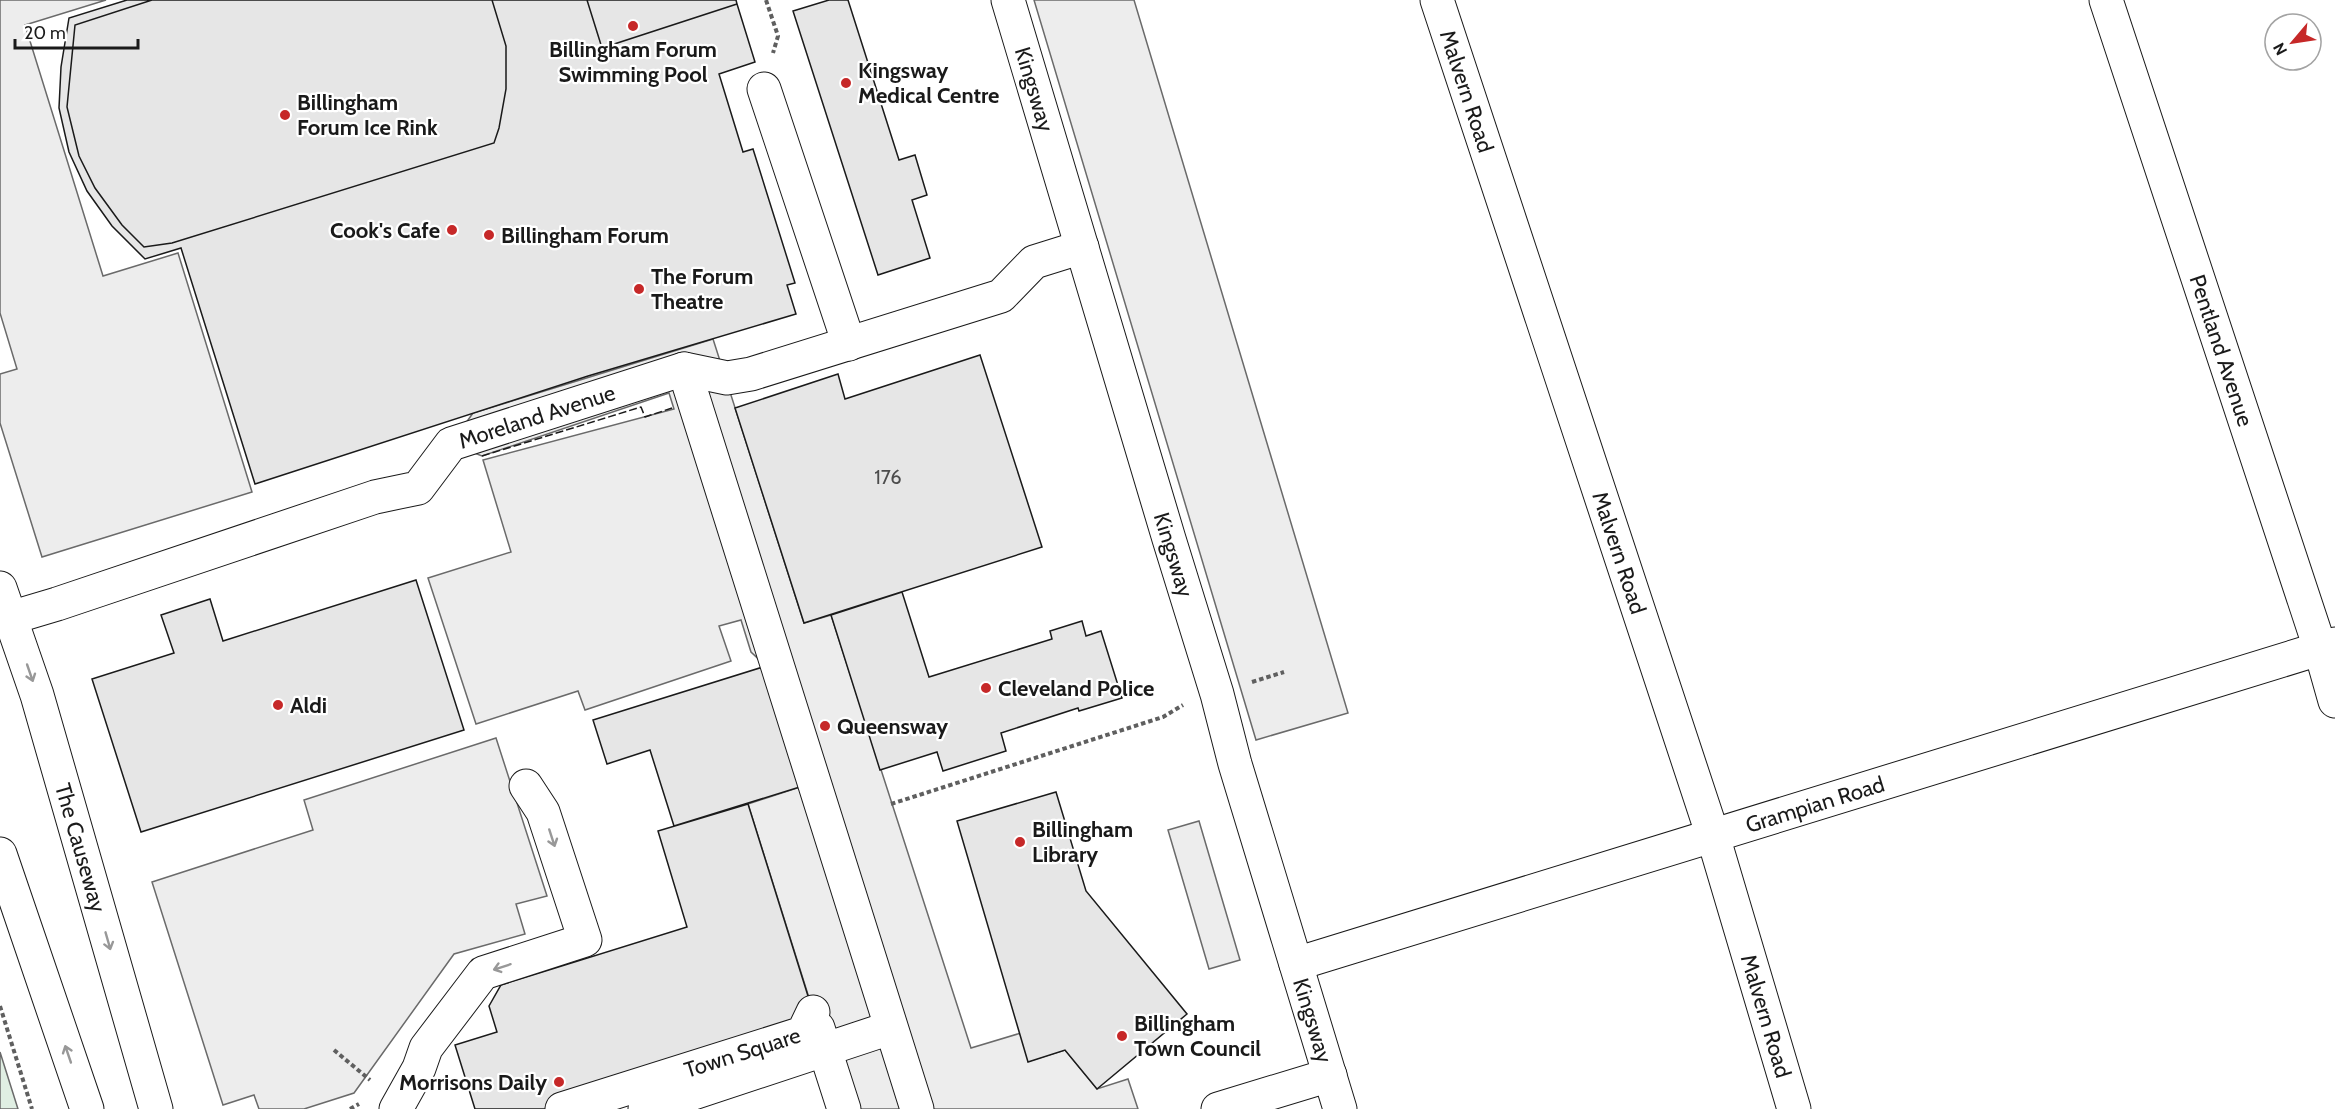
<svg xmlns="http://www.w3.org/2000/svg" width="2335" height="1109" viewBox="0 0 2335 1109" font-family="Cabin,sans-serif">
<rect width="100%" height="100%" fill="#fff"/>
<path fill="#e0efe3" stroke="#6a6a6a" stroke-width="1.5" d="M0,1052L18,1109H0Z"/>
<path fill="#ededed" stroke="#6a6a6a" stroke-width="1.5" d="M0,0H106L25,25L103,276L178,253L252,492L42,557L0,423V374L17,369L0,313Z
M1034,0H1134L1348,713L1256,740Z
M713,339L804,623L831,615L971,1048L1021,1033L1029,1061L1065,1050L1097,1089L1128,1079L1138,1109H844L748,804L803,786L766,666L751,652L741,620L719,626L731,661L585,710L578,691L476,724L428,578L511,552L483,460L674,409L669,393L482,456L451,444L473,413Z
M496,738L547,896L516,904L525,934L454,954L354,1093L304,1109H259L254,1095L223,1105L152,882L313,830L304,800Z
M1199,821L1240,960L1209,969L1168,830Z"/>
<path fill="#e6e6e6" stroke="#1a1a1a" stroke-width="1.5" d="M127,0H152L75,25L67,107L79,156L95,188L122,225L144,247L172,243L494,143L499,128L506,89V46L492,0H587L602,48L737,4L755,62L719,74L743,152L753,149L795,283L787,285L796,314L588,376L255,484L181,248L145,259L112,226L87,191L69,152L59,108L61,67L69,18Z
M152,0H492L506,46V89L499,128L494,143L172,243L144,247L122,225L95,188L79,156L67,107L75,25Z
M587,0H736L737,4L602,48Z
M829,0H848L899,160L915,155L927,195L912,200L930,258L878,275L793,11Z
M980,355L1042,547L804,623L735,408L838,374L845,399Z
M416,580L464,730L141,832L92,679L174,653L161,615L210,599L223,641Z
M902,592L929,677L1052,639L1050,631L1082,621L1086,636L1101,631L1122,698L1079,711L1078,708L1001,733L1006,751L943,771L937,752L880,770L831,615Z
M766,666L803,786L674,826L650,750L607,764L593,720Z
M1056,792L1086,891L1187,1014L1097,1089L1065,1050L1028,1062L957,821Z
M748,804L813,1012L562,1109H475L455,1045L497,1032L489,1006L501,985L687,927L658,831Z"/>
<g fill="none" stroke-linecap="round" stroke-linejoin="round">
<defs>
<g id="minor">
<path id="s1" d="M1008,0L1169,539L1217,694L1235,764L1340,1109"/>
<path id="s2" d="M1437,0L1713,836L1794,1109"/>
<path id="s3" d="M2106,0L2320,648L2335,701"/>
<path d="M764,89L849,344"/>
<path d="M684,369L917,1109"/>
<path id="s4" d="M0,588L37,695L156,1109"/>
<path id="s5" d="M0,621L57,604L375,497L418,488L451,444L684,369L727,378L751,374L1001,296L1034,262L1082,247"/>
<path d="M0,854L87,1109"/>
<path id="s6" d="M1296,964L2335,644"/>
<path d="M818,1028L844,1109"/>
<path d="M396,1109L419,1068L426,1048L483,973L585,940L543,812L526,786"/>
<path id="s7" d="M562,1109L803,1033L813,1012"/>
<path d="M645,1109L890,1028"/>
<path d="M1218,1109L1330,1075"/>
</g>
</defs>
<use href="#minor" stroke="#1a1a1a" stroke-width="35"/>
<path stroke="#5f5f5f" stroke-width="4" stroke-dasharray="4.5 3" stroke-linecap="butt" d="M766,0L778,36L773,53
M1252,682L1284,672
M891,804L1163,717L1183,705
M0,1006L32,1109
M334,1050L370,1080
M350,1109L359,1104"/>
<use href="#minor" stroke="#fff" stroke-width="33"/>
<path stroke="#1a1a1a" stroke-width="1.5" stroke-dasharray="8 3" stroke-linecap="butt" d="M482,456L641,407L645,417L672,408"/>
</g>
<defs><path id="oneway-shaft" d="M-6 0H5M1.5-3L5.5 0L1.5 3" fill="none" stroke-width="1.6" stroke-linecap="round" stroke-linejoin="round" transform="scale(1.5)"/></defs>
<g stroke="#989898">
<use href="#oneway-shaft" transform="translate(30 673) rotate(71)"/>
<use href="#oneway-shaft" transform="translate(552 838) rotate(72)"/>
<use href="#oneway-shaft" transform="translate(108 941) rotate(74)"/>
<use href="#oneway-shaft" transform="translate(502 967) rotate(162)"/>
<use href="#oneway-shaft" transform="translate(68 1054) rotate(-109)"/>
</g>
<g fill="#c62828" stroke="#fff" stroke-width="2">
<circle cx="633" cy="26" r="6"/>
<circle cx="846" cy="83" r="6"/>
<circle cx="285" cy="115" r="6"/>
<circle cx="452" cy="230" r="6"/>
<circle cx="489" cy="235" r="6"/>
<circle cx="639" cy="289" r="6"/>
<circle cx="986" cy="688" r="6"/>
<circle cx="278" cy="705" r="6"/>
<circle cx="825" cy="726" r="6"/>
<circle cx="1020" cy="842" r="6"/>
<circle cx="1122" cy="1036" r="6"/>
<circle cx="559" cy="1082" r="6"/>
</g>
<g text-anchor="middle" stroke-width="4.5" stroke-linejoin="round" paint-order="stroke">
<g font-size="20" fill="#4d4d4d">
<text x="888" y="484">176</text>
</g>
<g font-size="22" font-weight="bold" fill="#1a1a1a" stroke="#fff" text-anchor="start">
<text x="633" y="57" text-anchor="middle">Billingham Forum<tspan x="633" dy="25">Swimming Pool</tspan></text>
<text x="858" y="78">Kingsway<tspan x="858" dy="25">Medical Centre</tspan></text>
<text x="297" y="110">Billingham<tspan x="297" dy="25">Forum Ice Rink</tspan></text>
<text x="440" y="238" text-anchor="end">Cook's Cafe</text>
<text x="501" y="243">Billingham Forum</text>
<text x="651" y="284">The Forum<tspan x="651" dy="25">Theatre</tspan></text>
<text x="998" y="696">Cleveland Police</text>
<text x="290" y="713">Aldi</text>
<text x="837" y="734">Queensway</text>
<text x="1032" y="837">Billingham<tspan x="1032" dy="25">Library</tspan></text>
<text x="1134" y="1031">Billingham<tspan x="1134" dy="25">Town Council</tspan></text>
<text x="547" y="1090" text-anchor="end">Morrisons Daily</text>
</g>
<g font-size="22" fill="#1a1a1a" stroke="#fff">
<text dy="8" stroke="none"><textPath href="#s1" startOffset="93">Kingsway</textPath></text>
<text dy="8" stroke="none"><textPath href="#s2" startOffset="96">Malvern Road</textPath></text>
<text dy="8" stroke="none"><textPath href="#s3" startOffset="369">Pentland Avenue</textPath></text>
<text dy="8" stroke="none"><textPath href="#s5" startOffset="584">Moreland Avenue</textPath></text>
<text dy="8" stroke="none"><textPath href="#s2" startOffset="582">Malvern Road</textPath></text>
<text dy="8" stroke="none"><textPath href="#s1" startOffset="579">Kingsway</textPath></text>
<text dy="8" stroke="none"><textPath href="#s6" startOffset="543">Grampian Road</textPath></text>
<text dy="8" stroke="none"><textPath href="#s4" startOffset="272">The Causeway</textPath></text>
<text dy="8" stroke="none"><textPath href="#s2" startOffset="1068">Malvern Road</textPath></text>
<text dy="8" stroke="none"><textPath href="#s1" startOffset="1065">Kingsway</textPath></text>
<text dy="8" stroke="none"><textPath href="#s7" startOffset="189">Town Square</textPath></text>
</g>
</g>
<g transform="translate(2293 42) rotate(241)"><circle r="28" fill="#ffffff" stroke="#a3a3a3" stroke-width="1.5"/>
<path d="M0-4.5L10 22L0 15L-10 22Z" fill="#c62828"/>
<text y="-9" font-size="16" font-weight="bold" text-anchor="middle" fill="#1a1a1a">N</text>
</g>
<path d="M15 39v9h123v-9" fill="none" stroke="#1a1a1a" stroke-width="3"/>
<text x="24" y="39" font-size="18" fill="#1a1a1a" stroke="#ffffff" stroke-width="4.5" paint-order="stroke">20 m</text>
</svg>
